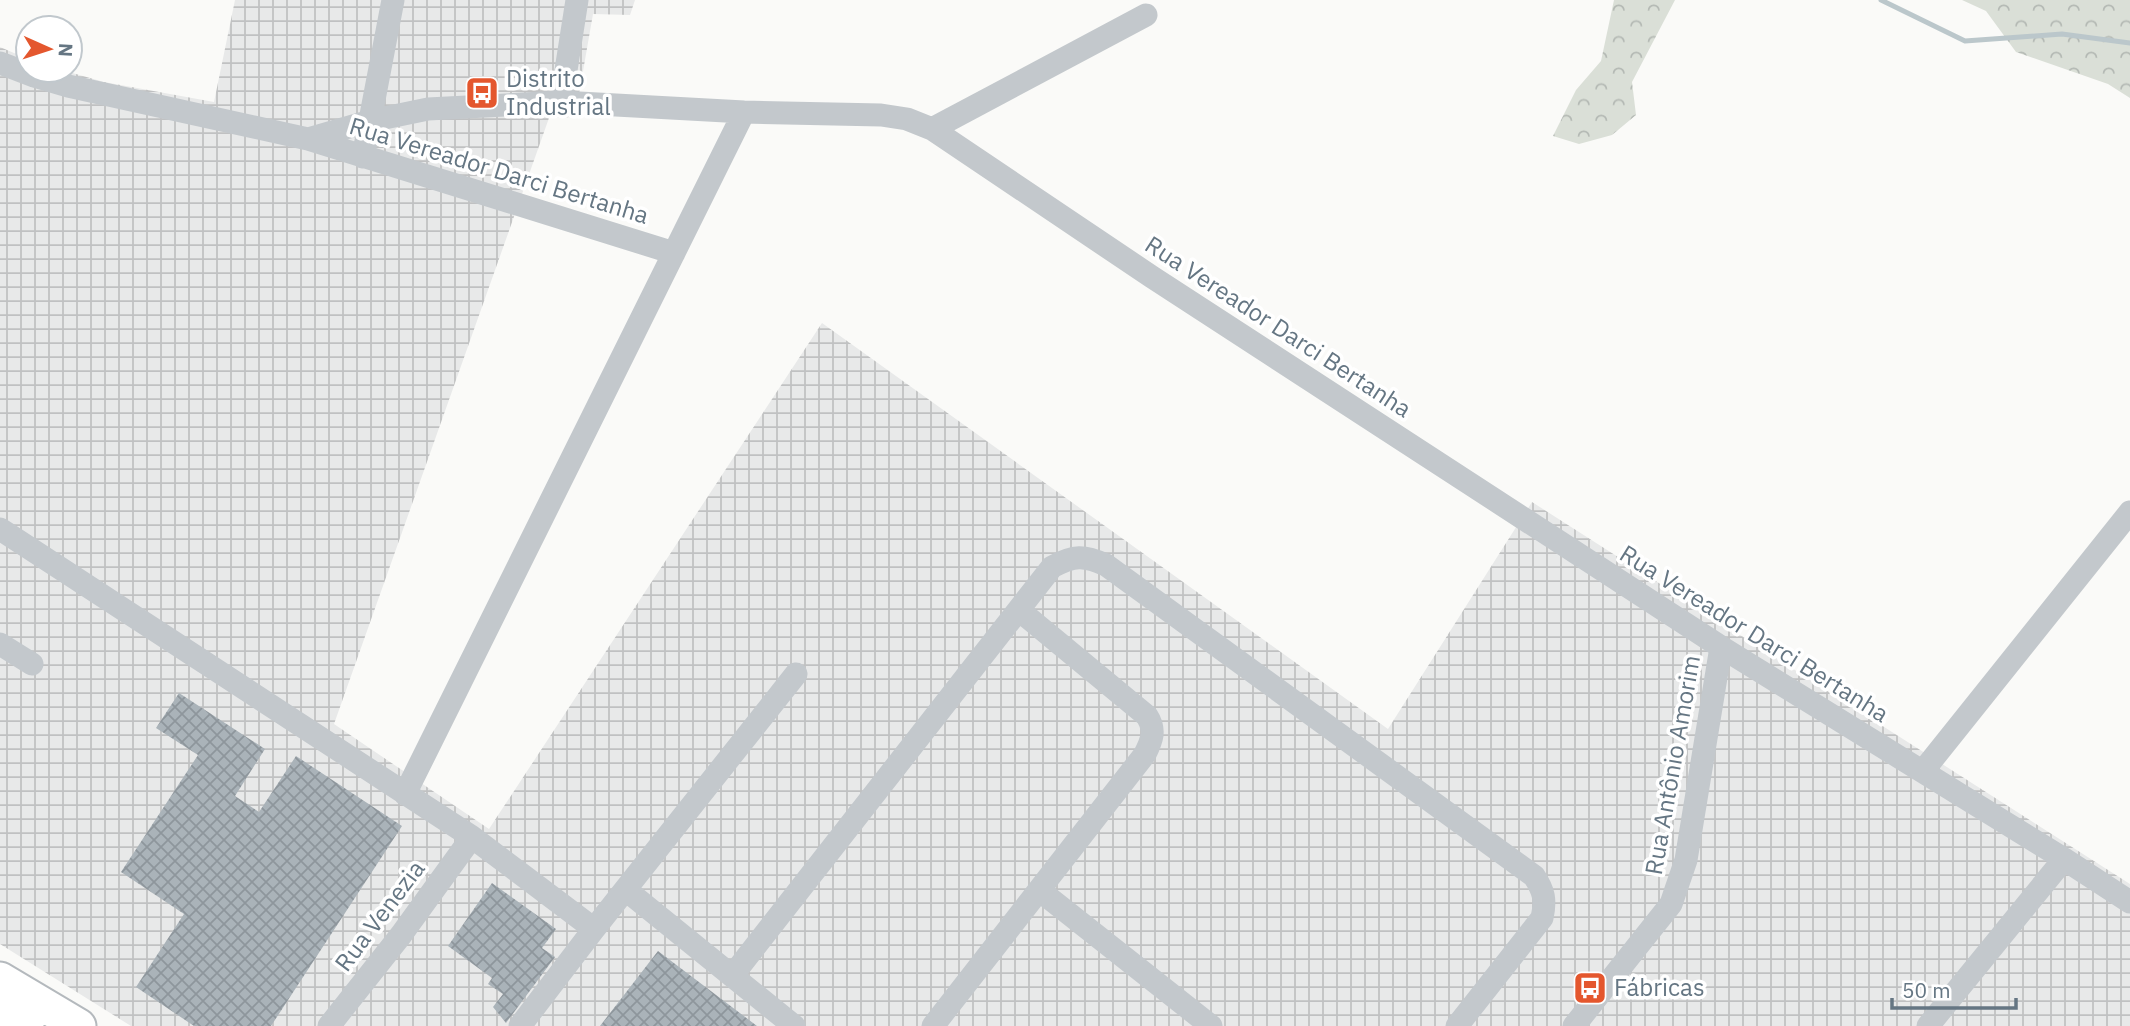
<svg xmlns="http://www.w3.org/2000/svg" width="2130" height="1026" viewBox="0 0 2130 1026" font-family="'IBM Plex Sans',sans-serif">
<defs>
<pattern id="industrial-grid" width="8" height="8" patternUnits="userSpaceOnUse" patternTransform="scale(1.75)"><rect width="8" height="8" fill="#e8e9e9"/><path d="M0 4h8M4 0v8" fill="none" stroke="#c0c1c2"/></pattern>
<pattern id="forest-crowns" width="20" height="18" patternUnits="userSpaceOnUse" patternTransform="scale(1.75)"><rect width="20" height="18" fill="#dadfd7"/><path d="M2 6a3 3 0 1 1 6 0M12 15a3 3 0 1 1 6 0" fill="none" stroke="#b4b9b4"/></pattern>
<pattern id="building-cross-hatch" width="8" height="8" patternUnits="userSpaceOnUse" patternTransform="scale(1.75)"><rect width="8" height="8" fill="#aab3b9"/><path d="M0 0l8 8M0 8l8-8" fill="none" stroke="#8e969c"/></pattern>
</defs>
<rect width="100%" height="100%" fill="#fafaf8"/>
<path fill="url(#industrial-grid)" d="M235,0H635L630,15L593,14L575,117L549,118L334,724L489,829L822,323L1388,729L1532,502L2130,884V1026H131L0,944V47L28,59V70H62L104,82L214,102Z"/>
<path fill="url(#forest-crowns)" d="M1614,0H1675L1632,82L1636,115L1612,135L1579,144L1553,136L1576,90L1601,61Z
M1962,0H2130V98L2108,84L2016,52L1986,11Z"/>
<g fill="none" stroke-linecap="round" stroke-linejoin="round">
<path stroke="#bbc7cb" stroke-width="5" d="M1881,0L1965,41L2062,34L2130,43"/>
</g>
<path fill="url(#building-cross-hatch)" d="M179,693L265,749L235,796L259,812L296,756L402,826L271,1026H194L136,987L184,914L121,872L198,755L156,728Z
M492,883L556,929L542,948L555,957L506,1023L493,1007L503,994L488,984L492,978L448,946Z
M658,951L757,1026H600Z"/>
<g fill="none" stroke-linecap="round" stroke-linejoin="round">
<defs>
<path id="highway" d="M0,979L79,1026
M0,1010L27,1026"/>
</defs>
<use href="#highway" stroke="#b4b9bd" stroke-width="37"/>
<path stroke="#c3c8cc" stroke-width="23" d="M0,63L34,76L68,86L308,139L674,253
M561,102L577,0
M932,129L1146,15
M308,139L370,121L428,109L561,102L744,112L881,115L907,119L932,129L1152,277L1721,647L2064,859L2130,902
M363,157L393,0
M0,529L472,837L594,929L796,674
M0,644L32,664
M1923,771L2130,512
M405,794L744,112
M626,890L794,1026
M1039,890L1211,1026
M732,976L1052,567C1074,555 1084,555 1106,565L1534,876C1544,891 1546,900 1542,918L1457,1026
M329,1026L401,935L472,837
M520,1026L594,929
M933,1026L1145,754C1152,740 1156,730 1147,716L1019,610
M1574,1026L1671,904L1686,860L1721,647
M1928,1026L2064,859"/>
<use href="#highway" stroke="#fff" stroke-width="33"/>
</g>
<defs>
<symbol id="bus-square" viewBox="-11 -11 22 22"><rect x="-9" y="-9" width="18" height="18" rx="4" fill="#e4572e" stroke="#fff"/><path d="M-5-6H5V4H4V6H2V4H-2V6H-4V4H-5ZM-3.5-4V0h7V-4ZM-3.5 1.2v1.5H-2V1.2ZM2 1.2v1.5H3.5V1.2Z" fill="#fff"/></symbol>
</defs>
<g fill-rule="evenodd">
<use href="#bus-square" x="463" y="74" width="38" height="38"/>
<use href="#bus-square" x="1571" y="969" width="38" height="38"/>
</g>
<g text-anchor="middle" stroke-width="7" stroke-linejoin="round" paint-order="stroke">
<g font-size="24" fill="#657683" stroke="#fff" text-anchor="start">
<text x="506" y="87">Distrito<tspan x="506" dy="28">Industrial</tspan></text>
<text x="1614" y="996">Fábricas</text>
</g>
<g font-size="24" fill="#657683" stroke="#fff">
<text transform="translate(499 171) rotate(17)" y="8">Rua Vereador Darci Bertanha</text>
<text transform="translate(1278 327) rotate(33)" y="8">Rua Vereador Darci Bertanha</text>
<text transform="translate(1754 634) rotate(32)" y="8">Rua Vereador Darci Bertanha</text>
<text transform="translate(1673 765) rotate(-80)" y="8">Rua Antônio Amorim</text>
<text transform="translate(380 916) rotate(-53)" y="8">Rua Venezia</text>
</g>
</g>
<g transform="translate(49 49) rotate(93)"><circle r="33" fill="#ffffff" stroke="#c1c8cd" stroke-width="2"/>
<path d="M0-5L12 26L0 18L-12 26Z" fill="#e4572e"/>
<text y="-10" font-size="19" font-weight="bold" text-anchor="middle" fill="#657683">N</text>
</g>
<path d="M1892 998v10h124v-10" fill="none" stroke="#657683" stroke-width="3.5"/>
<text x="1902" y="998" font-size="21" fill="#657683" stroke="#ffffff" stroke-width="5" paint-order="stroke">50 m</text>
</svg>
